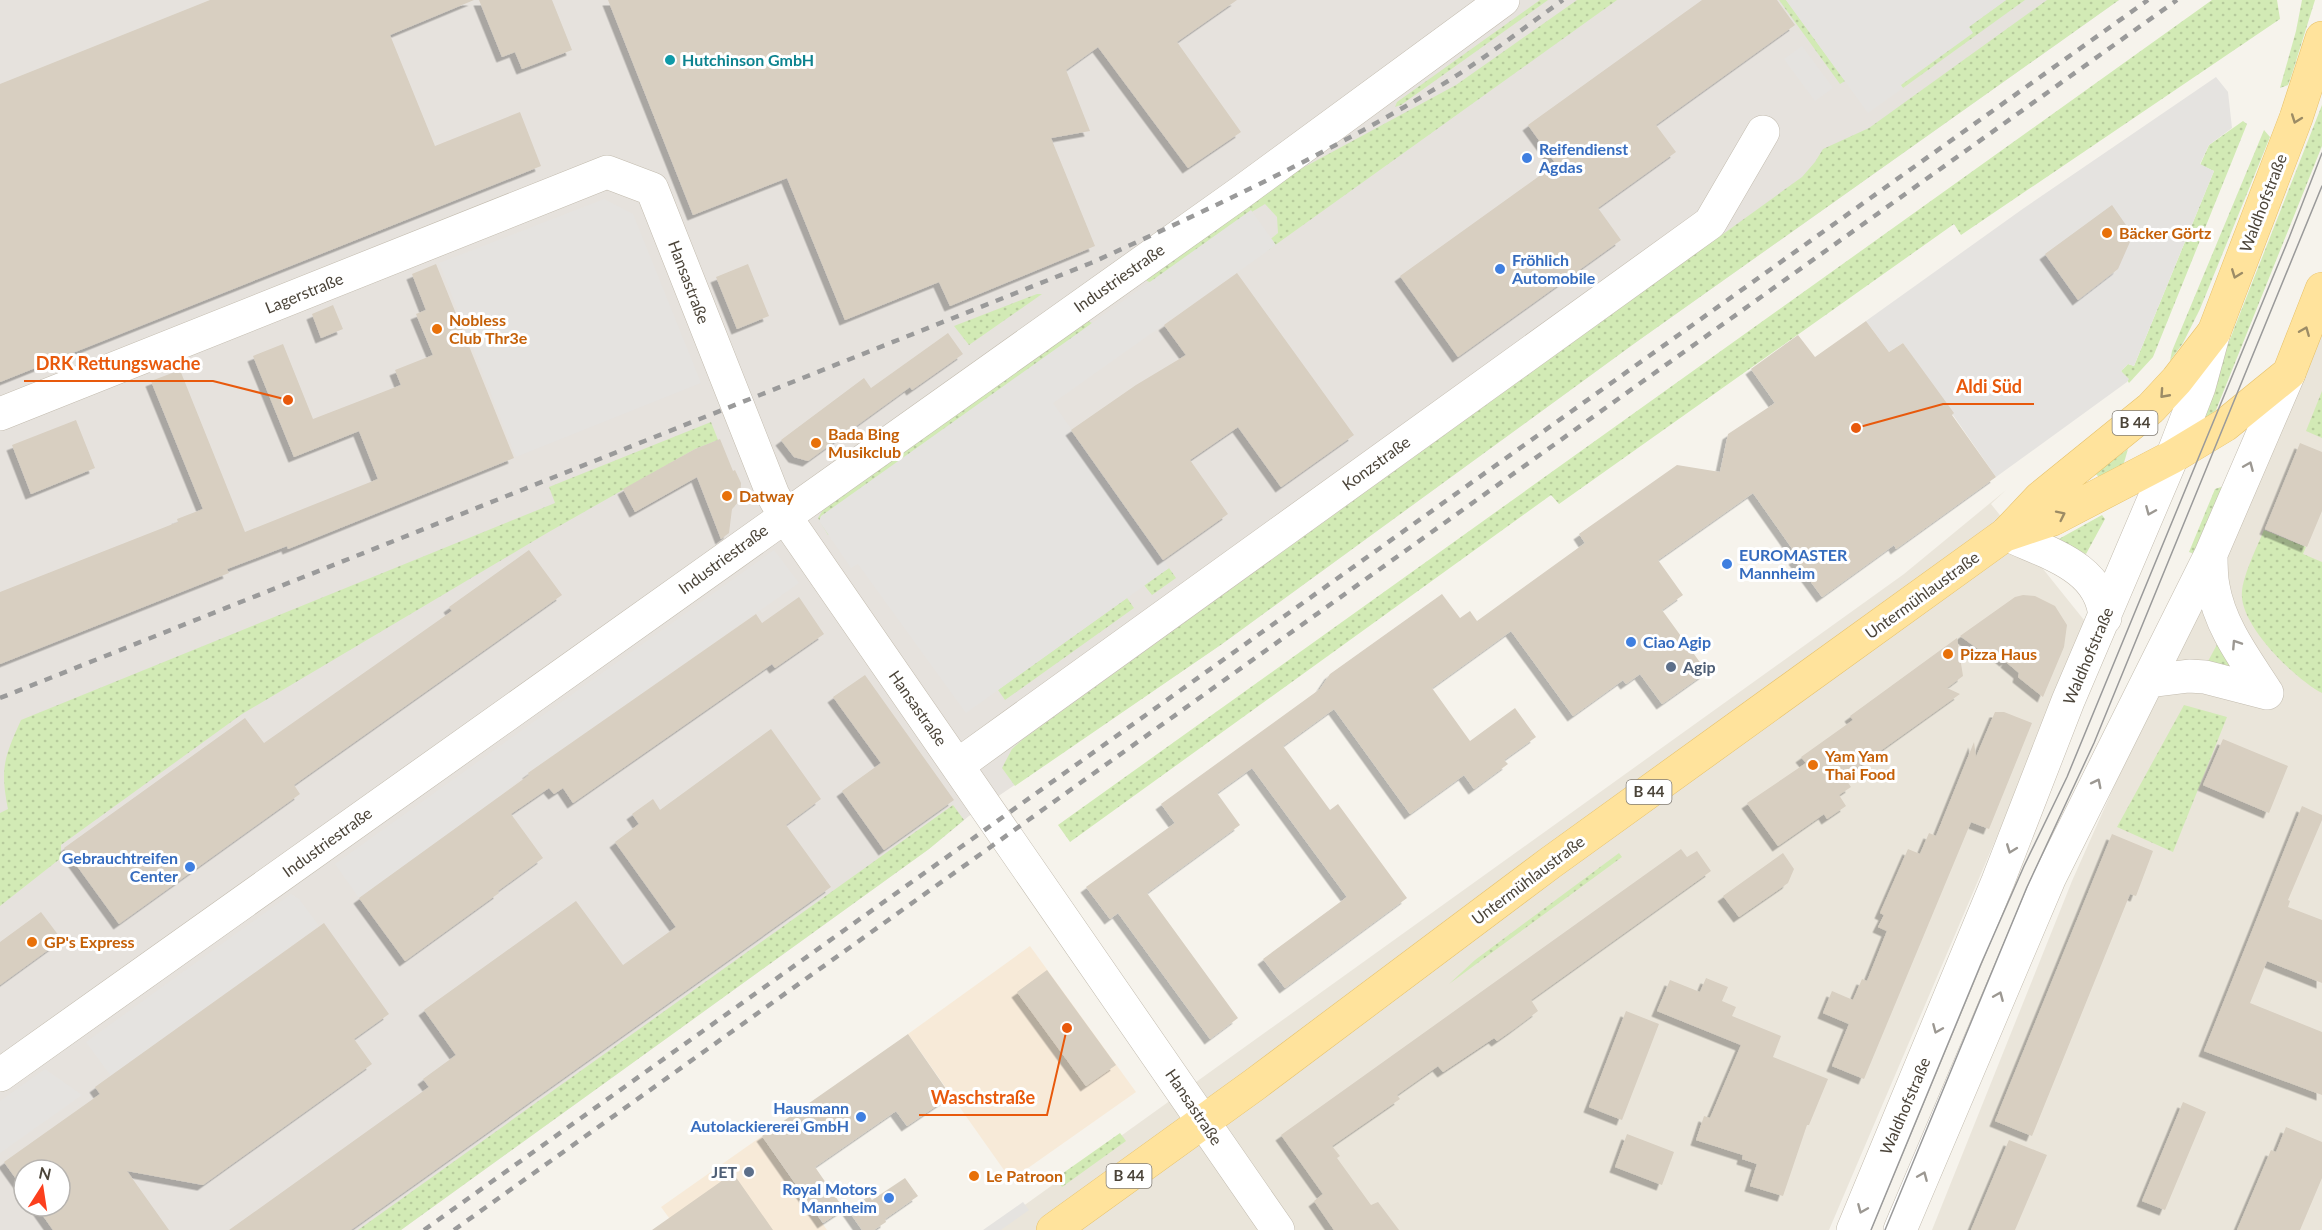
<svg xmlns="http://www.w3.org/2000/svg" width="2322" height="1230" viewBox="0 0 2322 1230" font-family="Lato,sans-serif">
<defs>
<pattern id="grass-dots" width="8" height="8" patternUnits="userSpaceOnUse" patternTransform="scale(1.5)"><rect width="8" height="8" fill="#d2eab5"/><path d="M2 2h.1M6 6h.1" fill="none" stroke="#b6ca9c" stroke-width="1.8" stroke-linecap="round"/></pattern>
<filter id="shadow"><feDropShadow dx="-5.5" dy="5.5" stdDeviation="0" flood-color="#0004"/></filter>
</defs>
<rect width="100%" height="100%" fill="#f6f3ec"/>
<path fill="#eae5da" d="M2322,319V1230H1932L2072,881Z
M2006,490L1991,504L2084,620L2079,644L1829,1230H990L1904,574Z"/>
<path fill="#f7ead8" d="M1030,946L1136,1092L1011,1180L908,1034Z
M762,1136L827,1230H678L661,1207Z"/>
<path fill="#e6e2dd" fill-rule="evenodd" d="M0,0H2119L1635,343L1222,644L969,816L929,849L401,1230H0ZM24,1170H60V1206H24Z"/>
<path fill="url(#grass-dots)" d="M1540,0H1548L1401,105L1395,107L1397,102Z
M1577,0H1617L1267,251V242L1278,233L1277,217L1265,204L1235,222L1152,283L1147,281L1145,278L1297,171L1456,85Z
M1779,0H1786L1845,81L1840,84Z
M2006,0H2025L1903,88L1900,85L1972,33L1968,27Z
M2047,0H2119L1635,343L1222,644L1015,786L1002,768L1012,749L1022,740L1802,177L1815,162L1823,149L1869,128Z
M2212,0H2277L2280,19L1961,235L1954,224L1559,504L1551,495L1070,842L1058,825Z
M2302,0H2315L2292,74L2288,85L2280,88L2296,31Z
M2322,105V146L2216,410L2207,419L2199,418Z
M2243,121L2247,124L2153,357L2129,383L2121,371L2128,364L2134,366L2214,171L2200,165L2209,145Z
M2264,130L2270,137L2200,309L2183,343L2170,361L2172,351Z
M1037,294H1042L969,345L954,326Z
M1088,321L1092,323L833,534L828,535L818,518L823,510Z
M2322,391V438L2306,431Z
M711,422L718,440L695,449L547,533L242,714L61,845V858L0,906V813L8,809C0,768 4,758 21,720L555,503L549,487Z
M2128,449L2123,466L2100,478L2095,473Z
M2224,486L2197,555L2189,552L2215,489Z
M2102,515L2105,519L2086,554L2057,540Z
M2264,530L2306,547L2303,554L2322,562V693C2295,679 2238,624 2242,591C2244,573 2257,547 2264,530Z
M1169,568L1176,578L1152,595L1144,585Z
M1127,598L1134,608L1005,700L998,690Z
M2220,639L2244,671L2206,665Z
M2184,705L2227,717L2173,852L2117,827Z
M953,805L964,820L929,849L401,1230H358Z
M1619,853L1622,857L1449,984L1475,960Z
M1120,1133L1126,1141L1062,1187L1056,1178Z"/>
<path fill="#e5e3e0" d="M1786,0H2006L1969,27L1973,33L1901,85L1903,88L1868,113Z
M1802,46L1833,88L1815,101L1784,59Z
M2216,77L2228,92L2232,128L2209,145L2200,164L2214,171L2134,366L2128,364L2121,371L2129,379L2127,382L1996,477L1903,343L1889,352L1866,321L2024,208Z
M604,199L633,214L701,383L516,457L439,263Z
M1251,210L1276,245L1053,403L1169,568L966,713L858,564L851,568L819,521L821,516Z
M774,550L799,583L528,773L499,797L359,898L335,864Z
M291,894L299,899L319,926L111,1076L86,1042Z
M45,1069L82,1095L0,1153V1101Z
M1023,1202L1029,1210L1001,1230H983Z"/>
<path fill="#d8cfc1" filter="url(#shadow)" d="M210,0H474L390,35L435,146L520,112L541,166L0,382V84Z
M479,0H552L572,50L522,69L515,52L502,57Z
M608,0H1237L1177,42L1241,132L1188,168L1098,47L1066,70L1090,131L1051,138L1095,246L950,306L939,282L845,320L787,178L693,215Z
M1702,0H1777L1795,25L1656,125L1676,152L1598,208L1621,240L1458,357L1400,276L1556,164L1528,125Z
M2112,205L2133,235L2118,269L2078,300L2045,254Z
M436,264L514,458L288,549L287,546L227,569L229,573L0,664V592L178,522L177,519L203,509L151,381L180,370L245,532L378,479L359,431L294,457L253,356L283,344L313,419L401,385L395,370L433,355L416,314L426,310L412,274Z
M748,264L769,316L737,329L716,277Z
M1237,273L1354,435L1281,487L1238,427L1190,460L1228,514L1163,560L1071,430L1136,385L1186,355L1164,325Z
M333,305L343,329L321,338L312,314Z
M1866,321L1889,352L1903,343L1954,413L1952,415L1996,477L1896,549L1894,545L1822,597L1794,559L1798,557L1753,493L1658,560L1683,595L1662,610L1707,672L1662,704L1640,674L1626,684L1623,680L1573,716L1511,631L1432,688L1470,741L1515,708L1536,737L1504,760L1508,764L1474,789L1464,775L1410,814L1334,709L1283,746L1330,810L1338,804L1407,898L1285,988L1263,959L1347,897L1252,768L1217,793L1240,825L1147,893L1238,1018L1210,1039L1118,913L1110,919L1086,887L1175,823L1161,804L1320,689L1330,674L1442,594L1460,618L1470,611L1477,621L1585,543L1579,534L1677,465L1720,472L1728,434L1775,403L1751,369L1798,335L1815,357Z
M948,333L963,354L912,390L910,387L808,461L794,457L781,440L864,378L871,388Z
M76,420L95,468L31,494L12,445Z
M720,439L733,471L735,470L741,483L740,500L732,509L729,533L721,539L697,477L635,512L623,489L695,449Z
M2300,443L2322,452V511L2307,547L2265,529Z
M529,550L562,595L294,785L300,794L119,924L64,848L245,718L264,743L452,611L449,607Z
M2023,595L2035,596L2055,606L2067,625L2064,647L2043,697L2018,677L2019,673L2006,662L2008,659L2005,661L1993,651L1988,656L1960,636L2015,597Z
M799,597L824,634L775,668L772,664L573,803L563,788L554,794L549,788L511,814L543,858L498,891L499,893L405,961L359,898L529,775L528,773L756,614L762,623Z
M1957,638L1963,676L1947,688L1960,694L1844,777L1851,787L1839,795L1846,806L1827,819L1824,814L1778,846L1747,803L1806,763L1801,757L1853,720L1850,716Z
M865,675L954,800L884,850L842,791L881,763L833,697Z
M1995,712H2004L2032,723L1989,829L1971,822L1864,1079L1832,1066L1849,1024L1823,1013L1832,991L1853,1000L1862,979L1867,981L1887,931L1878,927L1884,915L1880,913L1908,849L1920,854L1929,833L1936,836L1974,742L1976,757Z
M771,729L821,799L786,825L831,887L351,1230H229L429,1087L423,1079L456,1055L424,1010L576,901L623,965L676,927L615,842L639,824L632,814L653,799L660,810Z
M2223,739L2288,766L2269,813L2203,785Z
M2302,806L2322,815V820L2288,900L2290,901L2288,907L2322,920V983L2267,961L2250,1003L2322,1032V1095L2204,1051Z
M2112,834L2153,851L2136,896L2130,894L2032,1136L1995,1121Z
M1681,849L1687,857L1697,851L1711,871L1531,1000L1538,1011L1514,1029L1497,1041L1494,1038L1443,1072L1438,1066L1397,1095L1400,1099L1332,1146L1340,1156L1337,1158L1371,1205L1378,1202L1399,1230H1334L1314,1201L1323,1194L1281,1135Z
M1783,853L1794,869L1788,883L1739,917L1723,896Z
M41,912L62,940L0,985V942Z
M324,923L389,1014L354,1039L372,1064L203,1185L127,1171L169,1230H53L36,1206H60V1170H24V1190L4,1162L100,1094L95,1087Z
M1047,970L1116,1065L1086,1086L1017,992Z
M1706,978L1728,987L1722,1001L1736,1007L1732,1016L1781,1036L1773,1057L1828,1079L1809,1125H1807L1783,1196L1750,1186L1757,1164L1742,1159L1743,1155L1696,1140L1704,1116L1710,1118L1741,1045L1657,1011L1670,980L1700,992Z
M1626,1011L1659,1024L1622,1120L1589,1107Z
M908,1034L951,1096L907,1126L896,1111L815,1167L844,1209L823,1223L762,1136Z
M2183,1102L2206,1112L2165,1210L2142,1201Z
M2286,1127L2322,1142V1178L2300,1230H2237L2271,1150L2276,1152Z
M1627,1134L1674,1152L1662,1185L1615,1167Z
M2009,1140L2047,1155L2018,1223L2015,1230H1971Z
M733,1173L773,1230H652Z
M905,1178L918,1196L885,1219L886,1222L874,1230H862L848,1210L869,1196L872,1200Z"/>
<g fill="none" stroke-linecap="round" stroke-linejoin="round">
<defs>
<path id="minor" d="M0,414L607,172L652,189L773,495L784,515L1278,1230
M2006,534C2046,553 2102,566 2105,618
M2211,554C2211,564 2211,576 2213,586C2220,627 2246,660 2267,693
M2149,681L2189,676L2205,677L2267,693
M958,765L1710,223L1763,132
M0,1075L1240,193L1503,0
M1853,1230L1998,881L2068,701L2172,457L2199,387L2214,332
M1900,1230L2049,879L2211,554L2289,373"/>
<path id="major" d="M2008,534L2053,519L2172,457L2225,425L2289,373L2322,289
M1053,1230L1254,1085L1550,863L2006,534L2040,498L2151,408L2177,380L2214,332L2296,118L2322,38"/>
</defs>
<use href="#minor" stroke="#c2bbae" stroke-width="34"/>
<use href="#major" stroke="#e6c16a" stroke-width="34"/>
<use href="#minor" stroke="#fff" stroke-width="33"/>
<use href="#major" stroke="#ffe39c" stroke-width="33"/>
<path stroke="#9a9a9a" stroke-width="1.5" d="M1871,1230L1981,964L2024,866L2067,777L2289,238L2322,153
M1885,1230L2027,887L2094,743L2322,186"/>
<path stroke="#9a9a9a" stroke-width="4.5" stroke-dasharray="8 8" stroke-linecap="butt" d="M0,698L1091,263C1212,208 1334,151 1448,81C1488,56 1525,27 1563,0
M424,1230L2148,0
M454,1230L2177,0"/>
</g>
<defs><path id="oneway-chevron" d="M-2-3.5L2.5 0L-2 3.5" fill="none" stroke-width="1.6" stroke-linecap="round" stroke-linejoin="round" transform="scale(1.5)"/></defs>
<g stroke="#9c8c66">
<use href="#oneway-chevron" transform="translate(2296 119) rotate(110)"/>
<use href="#oneway-chevron" transform="translate(2236 274) rotate(111)"/>
<use href="#oneway-chevron" transform="translate(2305 331) rotate(-68)"/>
<use href="#oneway-chevron" transform="translate(2164 394) rotate(132)"/>
<use href="#oneway-chevron" transform="translate(2061 515) rotate(-26)"/>
</g>
<g stroke="#9c9892">
<use href="#oneway-chevron" transform="translate(2249 466) rotate(-67)"/>
<use href="#oneway-chevron" transform="translate(2150 511) rotate(113)"/>
<use href="#oneway-chevron" transform="translate(2236 644) rotate(-123)"/>
<use href="#oneway-chevron" transform="translate(2097 783) rotate(-63)"/>
<use href="#oneway-chevron" transform="translate(2011 849) rotate(111)"/>
<use href="#oneway-chevron" transform="translate(1999 996) rotate(-67)"/>
<use href="#oneway-chevron" transform="translate(1937 1029) rotate(113)"/>
<use href="#oneway-chevron" transform="translate(1923 1176) rotate(-67)"/>
<use href="#oneway-chevron" transform="translate(1862 1209) rotate(113)"/>
</g>
<circle fill="#0f9aa8" stroke="#fff" stroke-width="2" cx="670" cy="60" r="6"/>
<g fill="#3f7fe0" stroke="#fff" stroke-width="2">
<circle cx="1527" cy="158" r="6"/>
<circle cx="1500" cy="269" r="6"/>
<circle cx="1727" cy="564" r="6"/>
<circle cx="1631" cy="642" r="6"/>
<circle cx="190" cy="867" r="6"/>
<circle cx="861" cy="1117" r="6"/>
<circle cx="889" cy="1198" r="6"/>
</g>
<g fill="#e8710a" stroke="#fff" stroke-width="2">
<circle cx="2107" cy="233" r="6"/>
<circle cx="437" cy="329" r="6"/>
<circle cx="816" cy="443" r="6"/>
<circle cx="727" cy="496" r="6"/>
<circle cx="1948" cy="654" r="6"/>
<circle cx="1813" cy="765" r="6"/>
<circle cx="32" cy="942" r="6"/>
<circle cx="974" cy="1176" r="6"/>
</g>
<g fill="#5c6f8a" stroke="#fff" stroke-width="2">
<circle cx="1671" cy="667" r="6"/>
<circle cx="749" cy="1172" r="6"/>
</g>
<g text-anchor="middle" stroke-width="6" stroke-linejoin="round" paint-order="stroke">
<g fill="#fff" stroke="#817c74" stroke-width="1.5">
<rect x="2112.5" y="411" width="45" height="24" rx="4.5"/>
<rect x="1626.5" y="780" width="45" height="24" rx="4.5"/>
<rect x="1106.5" y="1164" width="45" height="24" rx="4.5"/>
</g>
<g font-size="15" font-weight="bold" fill="#4b4439">
<text x="2135" y="428">B 44</text>
<text x="1649" y="797">B 44</text>
<text x="1129" y="1181">B 44</text>
</g>
<g font-size="16" font-weight="bold" fill="#0d838f" stroke="#fff" text-anchor="start">
<text x="682" y="66">Hutchinson GmbH</text>
</g>
<g font-size="16" font-weight="bold" fill="#366cbe" stroke="#fff" text-anchor="start">
<text x="1539" y="155">Reifendienst<tspan x="1539" dy="18">Agdas</tspan></text>
<text x="1512" y="266">Fröhlich<tspan x="1512" dy="18">Automobile</tspan></text>
<text x="1739" y="561">EUROMASTER<tspan x="1739" dy="18">Mannheim</tspan></text>
<text x="1643" y="648">Ciao Agip</text>
<text x="178" y="864" text-anchor="end">Gebrauchtreifen<tspan x="178" dy="18">Center</tspan></text>
<text x="849" y="1114" text-anchor="end">Hausmann<tspan x="849" dy="18">Autolackiererei GmbH</tspan></text>
<text x="877" y="1195" text-anchor="end">Royal Motors<tspan x="877" dy="18">Mannheim</tspan></text>
</g>
<g font-size="16" fill="#4b4439" stroke="#fff">
<text transform="translate(2263 203) rotate(-69)" y="6">Waldhofstraße</text>
<text transform="translate(1119 278) rotate(-35)" y="6">Industriestraße</text>
<text transform="translate(689 282) rotate(69)" y="6">Hansastraße</text>
<text transform="translate(304 293) rotate(-22)" y="6">Lagerstraße</text>
<text transform="translate(1376 463) rotate(-36)" y="6">Konzstraße</text>
<text transform="translate(723 559) rotate(-36)" y="6">Industriestraße</text>
<text transform="translate(1922 595) rotate(-36)" y="6">Untermühlaustraße</text>
<text transform="translate(2088 656) rotate(-67)" y="6">Waldhofstraße</text>
<text transform="translate(918 708) rotate(55)" y="6">Hansastraße</text>
<text transform="translate(327 842) rotate(-36)" y="6">Industriestraße</text>
<text transform="translate(1528 880) rotate(-37)" y="6">Untermühlaustraße</text>
<text transform="translate(1905 1106) rotate(-67)" y="6">Waldhofstraße</text>
<text transform="translate(1194 1107) rotate(56)" y="6">Hansastraße</text>
</g>
<g font-size="16" font-weight="bold" fill="#c56008" stroke="#fff" text-anchor="start">
<text x="2119" y="239">Bäcker Görtz</text>
<text x="449" y="326">Nobless<tspan x="449" dy="18">Club Thr3e</tspan></text>
<text x="828" y="440">Bada Bing<tspan x="828" dy="18">Musikclub</tspan></text>
<text x="739" y="502">Datway</text>
<text x="1960" y="660">Pizza Haus</text>
<text x="1825" y="762">Yam Yam<tspan x="1825" dy="18">Thai Food</tspan></text>
<text x="44" y="948">GP's Express</text>
<text x="986" y="1182">Le Patroon</text>
</g>
<g font-size="16" font-weight="bold" fill="#4e5e75" stroke="#fff" text-anchor="start">
<text x="1683" y="673">Agip</text>
<text x="737" y="1178" text-anchor="end">JET</text>
</g>
</g>
<path fill="none" stroke="#e8590c" stroke-width="2" d="M288 400L213 381H24M1856 428L1943 404H2034M1067 1028L1047 1115H919"/>
<g fill="#e8590c" stroke="#fff" stroke-width="2">
<circle cx="288" cy="400" r="6"/>
<circle cx="1856" cy="428" r="6"/>
<circle cx="1067" cy="1028" r="6"/>
</g>
<g font-size="18" text-anchor="middle" font-weight="bold" fill="#e8590c" stroke="#fff" stroke-width="6" stroke-linejoin="round" paint-order="stroke">
<text x="118" y="370">DRK Rettungswache</text>
<text x="1989" y="393">Aldi Süd</text>
<text x="983" y="1104">Waschstraße</text>
</g>
<g transform="translate(42 1188) rotate(12)"><circle r="28" fill="#ffffff" stroke="#b7b4b0" stroke-width="1.5"/>
<path d="M0-4.5L10 22L0 15L-10 22Z" fill="#fc3f1d"/>
<text y="-9" font-size="16" font-weight="bold" text-anchor="middle" fill="#4b4439">N</text>
</g>
</svg>
